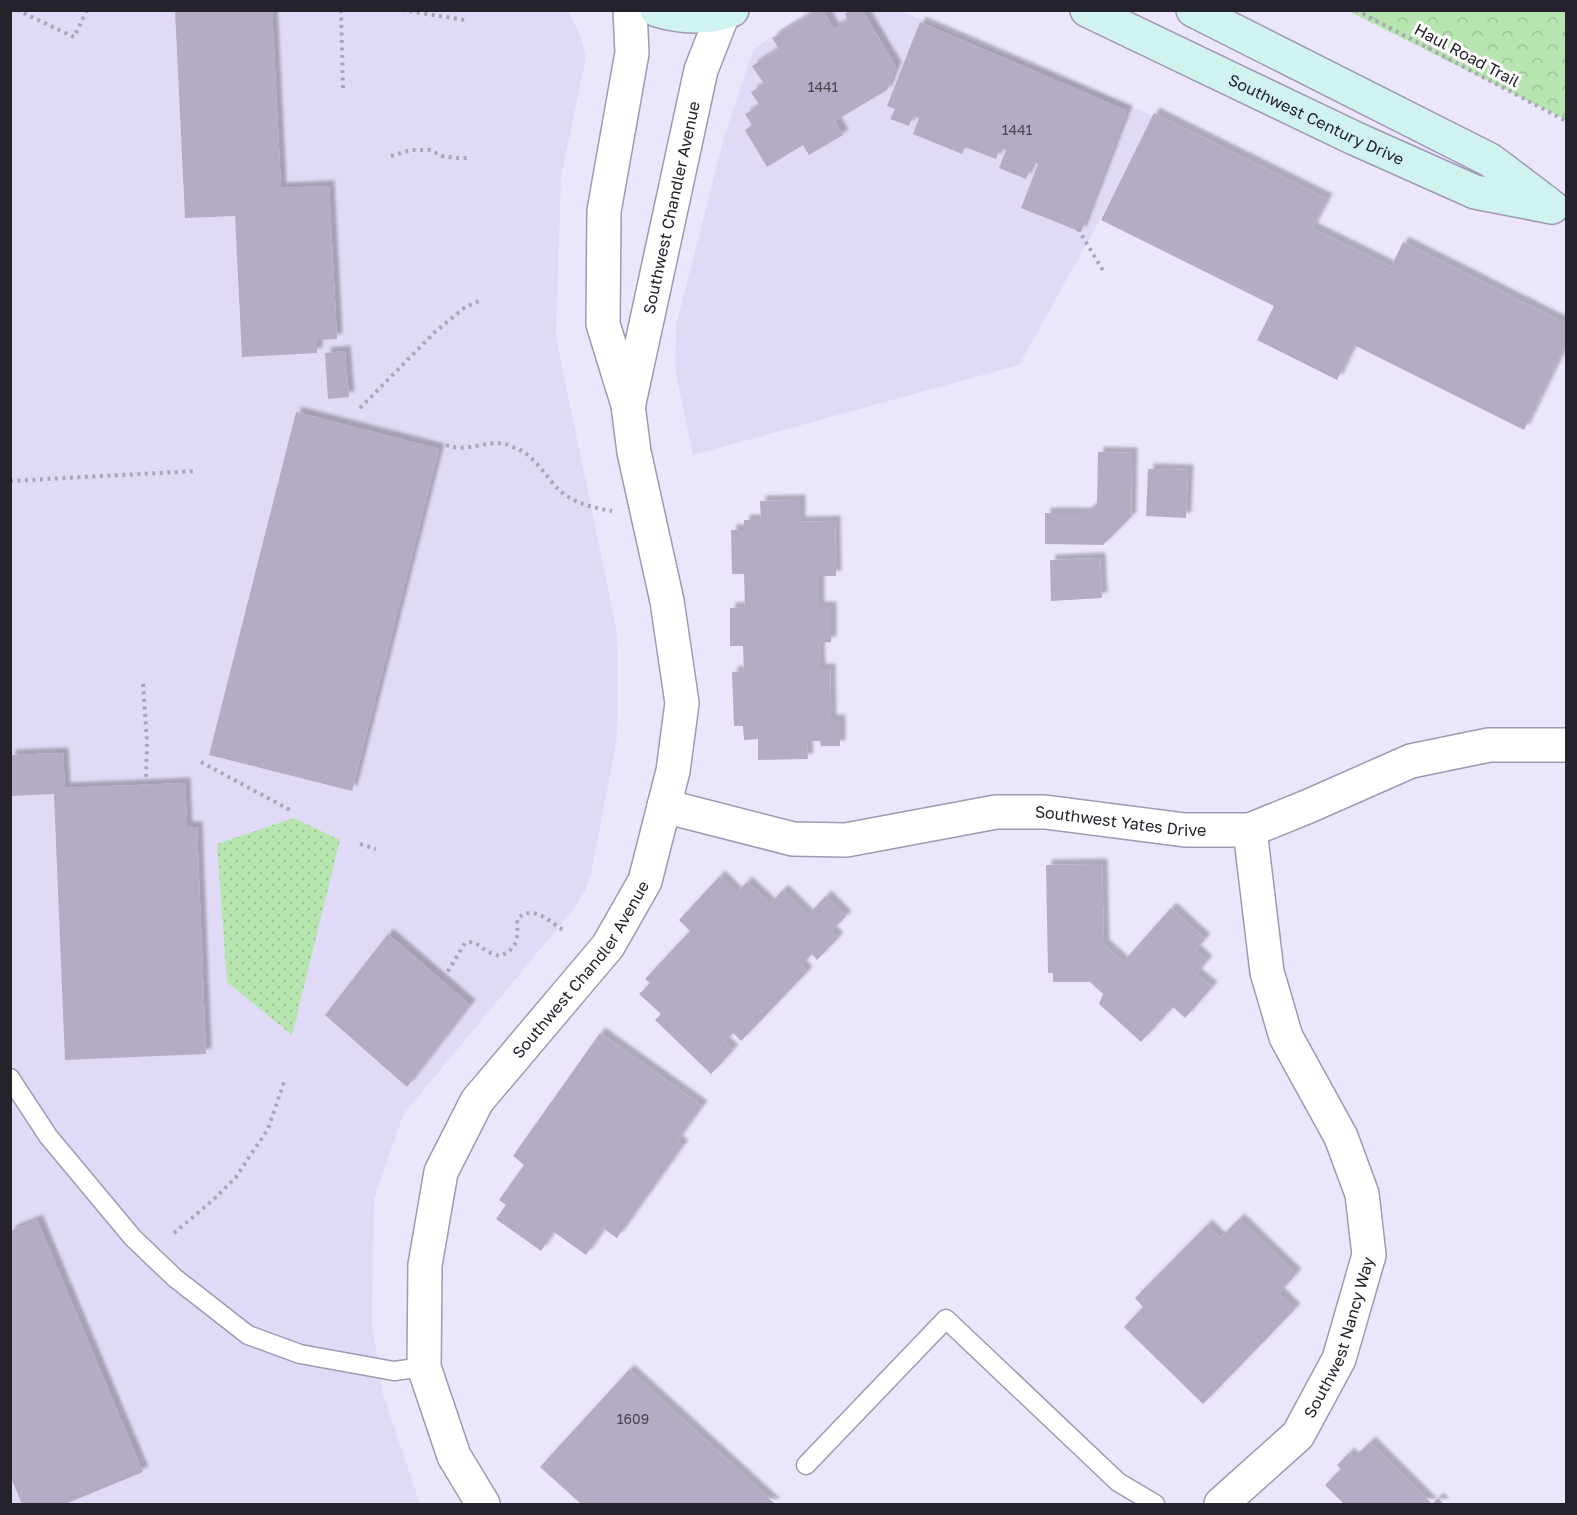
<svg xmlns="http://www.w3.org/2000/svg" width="1577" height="1515" viewBox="0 0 1577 1515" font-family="'Golos Text',sans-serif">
<defs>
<pattern id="grass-dots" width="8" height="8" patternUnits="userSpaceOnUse" patternTransform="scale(1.5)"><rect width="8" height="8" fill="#b7e5af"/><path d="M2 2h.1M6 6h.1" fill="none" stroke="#9dc497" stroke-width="1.8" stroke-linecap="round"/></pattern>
<pattern id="forest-crowns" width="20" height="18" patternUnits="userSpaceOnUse" patternTransform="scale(1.5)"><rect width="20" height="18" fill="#b7e5af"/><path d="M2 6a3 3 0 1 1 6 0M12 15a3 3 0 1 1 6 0" fill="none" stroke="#9dc497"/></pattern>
<filter id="shadow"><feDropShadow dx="5.5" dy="-5.5" stdDeviation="1.5" flood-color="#0004"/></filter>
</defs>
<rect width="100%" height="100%" fill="#ebe6fc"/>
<path fill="#e1daf6" d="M568,10L581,38L586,57L561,177L556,337L617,632L618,678L617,738L591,874L585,891L571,912L403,1115L374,1200L372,1324L383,1394L420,1504H11L10,11Z
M807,11H900L1157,117L1019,365L693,455L675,368L676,325L725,134L753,50Z"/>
<path fill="url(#grass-dots)" d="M294,818L340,840L292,1035L227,982L217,844Z"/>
<path fill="url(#forest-crowns)" d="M1348,11H1566V120Z"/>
<path fill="#b6abc4" filter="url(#shadow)" d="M175,10H272L281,188L329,186L337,339L317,340V353L242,357L235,216L185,218Z
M819,10H823L834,29L848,20L845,14L851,10H862L896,67L887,90L835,121L843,135L809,155L803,145L767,167L745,130L752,125L745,114L760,106L751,92L764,84L752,66L779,49L772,38Z
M920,22L1127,111L1081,232L1021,208L1038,164L1033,162L1026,179L999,168L1006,150L1000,148L996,159L965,147L962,154L913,134L919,118L913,116L909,126L890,119L895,109L887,106Z
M1154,113L1327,199L1312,228L1391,267L1403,242L1566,324V344L1524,430L1354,345L1337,380L1257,340L1274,306L1101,220Z
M345,351L349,397L328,399L325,353Z
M296,412L439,449L352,791L209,755Z
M1098,452L1132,453L1131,517L1103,545L1045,544V513H1086L1097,504Z
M1148,469L1188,470L1186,518L1146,516Z
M800,500V522L835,521L836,576H819V607H831V642L819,643L820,669H830L831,720H840V746H821L820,741H807L808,759L758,760V739L744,740L743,726H734L732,672L744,671L743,646H730V608L745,607L744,574H732L731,530H744V520H761L760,501Z
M1100,558L1102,598L1051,601L1050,560Z
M63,753L65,788L185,783L187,827H197L206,1054L65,1060L54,794L10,796V755Z
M1102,864L1104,945L1123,962L1171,908L1205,939L1195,950L1207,961L1196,974L1212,987L1185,1018L1173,1007L1141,1042L1099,1004L1103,994L1090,982H1053V973H1048L1046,865Z
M720,876L737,893L747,882L770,904L783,890L808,915L826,896L846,916L831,931L838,938L817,960L812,954L801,965L807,972L741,1041L733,1033L724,1042L733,1050L711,1074L655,1020L661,1014L639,994L650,983L645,979L690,931L679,920Z
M388,934L470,1005L407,1087L325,1015Z
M600,1033L702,1106L677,1141L683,1145L617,1238L604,1229L586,1255L554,1232L541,1251L496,1219L506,1205L499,1200L524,1165L513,1156Z
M1239,1219L1296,1274L1279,1293L1295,1309L1203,1404L1124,1327L1143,1307L1135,1298L1207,1225L1220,1238Z
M37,1220L143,1472L65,1504H22L10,1476V1231Z
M629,1370L775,1504H581L540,1467Z
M1370,1442L1432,1504L1438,1498L1444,1504H1344L1325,1485L1341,1469L1337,1465L1349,1453L1354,1458Z"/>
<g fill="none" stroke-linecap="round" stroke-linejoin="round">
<defs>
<path id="service" d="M10,1078L48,1136L133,1238L175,1278L248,1335L300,1354L394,1371L424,1367
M806,1465L946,1319L1118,1482L1155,1504"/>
<g id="minor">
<path id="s1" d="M629,403L701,70L723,14"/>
<path id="s2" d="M664,806L793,839L846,840L996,812H1045L1185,830H1250L1309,806L1411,761L1489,745H1566"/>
<path id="s3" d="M483,1504L454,1456L424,1367L425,1265L441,1172L477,1101L608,946L645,881L673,771L682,703L667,601L634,452L628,405L603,324L604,211L632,53L630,10"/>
<path id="s4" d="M1221,1504L1298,1435L1339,1359L1369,1255L1362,1194L1341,1137L1286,1037L1267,972L1250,830"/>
</g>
<g id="secondary">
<path d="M657,10C680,17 709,19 732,10"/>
<path id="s5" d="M1087,10L1354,138L1475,192L1552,207"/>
<path d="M1193,10L1490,160L1547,203"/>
</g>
</defs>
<use href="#service" stroke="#9f99b2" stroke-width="21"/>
<use href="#minor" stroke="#9f99b2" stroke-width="36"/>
<use href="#secondary" stroke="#9f99b2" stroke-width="36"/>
<path stroke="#aaa6b8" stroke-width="4" stroke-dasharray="3 4.5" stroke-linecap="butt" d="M17,10L74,37L87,10
M341,10L343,89
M402,10L465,20
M1356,10L1566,121
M391,156L411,150H430L442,156L458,158H469
M1078,229L1104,272
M360,408L435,332L464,308L481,300
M446,445C466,453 485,440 505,444C509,445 514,448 518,449C534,456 546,476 557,488C572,503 591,507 612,511
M10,481L196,471
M143,684L147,741L146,781
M201,762L292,811
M360,844L376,849
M444,978L465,943C478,940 478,947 489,952C492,954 496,955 499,956C519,949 518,937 517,919C533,904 549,921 563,930
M174,1233L212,1201L236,1177L268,1129L284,1082"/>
<use href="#service" stroke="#fff" stroke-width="18"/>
<use href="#minor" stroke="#fff" stroke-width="33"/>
<use href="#secondary" stroke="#d1f3f0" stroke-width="33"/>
</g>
<g text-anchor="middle" stroke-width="6" stroke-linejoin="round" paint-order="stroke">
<g font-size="14" fill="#494452">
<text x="823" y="92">1441</text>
<text x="1017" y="135">1441</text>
<text x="633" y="1424">1609</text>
</g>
<g font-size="16" fill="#25222c" stroke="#fff">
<text transform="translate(1467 55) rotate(28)" y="6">Haul Road Trail</text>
<text dy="6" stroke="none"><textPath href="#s5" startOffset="254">Southwest Century Drive</textPath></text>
<text dy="6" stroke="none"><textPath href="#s1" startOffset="200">Southwest Chandler Avenue</textPath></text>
<text dy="6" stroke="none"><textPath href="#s2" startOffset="464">Southwest Yates Drive</textPath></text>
<text dy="6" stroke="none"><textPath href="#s3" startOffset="594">Southwest Chandler Avenue</textPath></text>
<text dy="6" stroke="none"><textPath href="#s4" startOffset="210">Southwest Nancy Way</textPath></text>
</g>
</g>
<rect width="1577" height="1515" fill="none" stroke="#25222c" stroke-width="24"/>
</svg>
